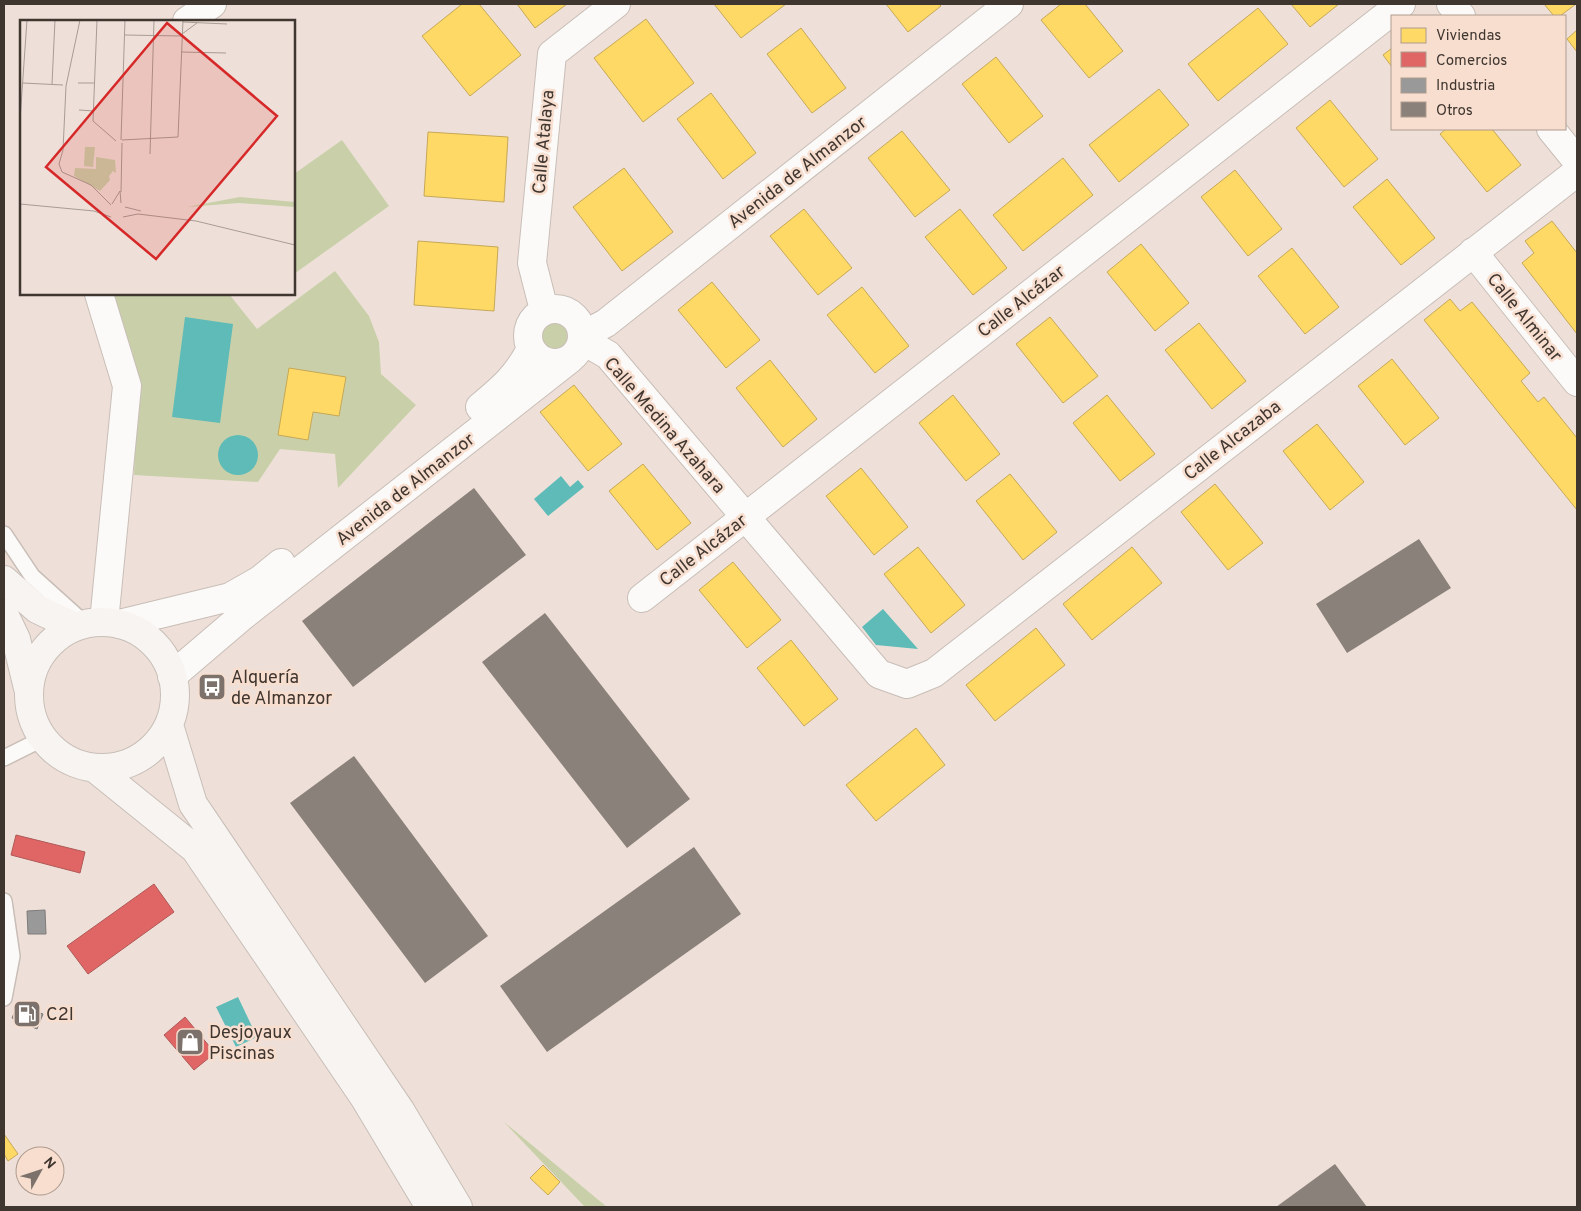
<svg xmlns="http://www.w3.org/2000/svg" width="1581" height="1211" viewBox="0 0 1581 1211" font-family="Overpass,sans-serif">
<rect width="100%" height="100%" fill="#eee0d8"/>
<path fill="#c9d0a9" d="M342,140L389,206L294,274V174Z
M335,271L369,316L379,342L381,374L416,405L338,488L335,454L280,449L258,482L134,475L136,426L133,354L112,294H229L257,329Z
M556,316C573,320 576,330 574,346L551,358C537,353 524,329 544,319C547,318 552,317 556,316Z
M504,1122L607,1207H585Z"/>
<path fill="#5ebbb8" d="M185,317L233,324L220,423L172,417Z
M218 455a20 20 0 1 1 40 0a20 20 0 1 1-40 0Z
M561,476L570,487L578,480L584,487L548,516L534,499Z
M883,609L918,649L876,645L862,627Z
M238,997L257,1037L236,1047L216,1007Z"/>
<path fill="#ffd966" stroke="#c6a856" d="M462,4H479L521,55L470,96L422,36Z
M517,4H567L535,28Z
M714,4H786L741,38Z
M886,4H939L941,6L908,32Z
M1061,4H1085L1123,51L1089,78L1041,20Z
M1291,4H1339L1310,27Z
M1544,4H1576L1560,16H1554Z
M1258,8L1288,44L1218,101L1188,64Z
M646,19L694,83L643,122L594,58Z
M801,28L846,88L812,113L767,54Z
M1577,30V52L1567,39Z
M1392,48V67L1383,55Z
M996,57L1043,116L1009,143L962,84Z
M1159,89L1189,125L1119,182L1089,145Z
M711,93L756,153L723,179L677,119Z
M1330,100L1378,159L1344,187L1296,128Z
M1446,129H1492L1521,165L1487,192L1440,134Z
M902,131L950,190L915,217L868,158Z
M428,132L508,137L504,202L424,196Z
M1063,158L1093,195L1023,251L993,215Z
M624,168L673,232L622,271L573,207Z
M1235,170L1282,229L1248,256L1201,197Z
M1387,179L1435,238L1401,265L1353,207Z
M804,209L852,268L818,295L770,236Z
M960,209L1007,268L973,295L925,237Z
M1552,221L1577,253V334L1522,263L1534,253L1525,241Z
M418,241L498,247L494,311L414,305Z
M1141,244L1189,303L1155,331L1107,272Z
M1292,248L1339,307L1305,334L1258,276Z
M712,282L760,340L726,368L678,310Z
M862,287L909,346L875,373L827,315Z
M1450,299L1460,311L1472,302L1530,373L1521,381L1538,402L1544,397L1577,438V510L1424,320Z
M1050,317L1098,376L1063,403L1016,344Z
M1199,323L1246,381L1212,409L1165,350Z
M1392,359L1439,418L1405,445L1358,386Z
M770,360L817,419L783,447L736,388Z
M289,368L346,377L339,416L313,412L308,440L278,435Z
M574,385L622,444L588,471L540,412Z
M953,395L1000,454L966,481L919,423Z
M1107,395L1155,454L1120,481L1073,423Z
M1317,424L1364,482L1330,510L1283,451Z
M643,464L691,523L657,550L609,491Z
M861,468L908,527L874,555L826,496Z
M1010,474L1057,532L1023,560L976,501Z
M1215,484L1263,543L1228,570L1181,512Z
M918,547L965,605L931,633L884,574Z
M1132,547L1162,583L1092,640L1063,604Z
M733,562L781,620L747,648L699,590Z
M1036,628L1065,665L995,721L966,685Z
M791,640L838,699L804,726L757,668Z
M916,728L945,765L876,821L846,785Z
M4,1134L18,1154L8,1161L4,1154Z
M543,1165L560,1182L548,1195L530,1178Z"/>
<path fill="#e06666" stroke="#b05856" d="M16,835L85,852L80,873L11,855Z
M154,884L174,912L88,974L67,946Z
M185,1017L215,1053L194,1070L164,1035Z"/>
<path fill="#999" stroke="#7e7b7a" d="M45,910L46,934H28L27,911Z
M18,1004L43,1014L37,1029L12,1018Z"/>
<path fill="#8b817b" d="M474,488L526,555L353,687L302,621Z
M1419,539L1451,588L1347,653L1316,604Z
M545,613L690,799L627,848L482,662Z
M354,756L488,936L425,983L290,803Z
M694,847L741,914L547,1052L500,986Z
M1335,1164L1367,1207H1276Z"/>
<g fill="none" stroke-linecap="round" stroke-linejoin="round">
<defs>
<path id="lane" d="M4,534L32,576L82,621
M4,758L42,739
M4,901L12,956L4,998"/>
<path id="street" d="M1451,4L1461,16
M187,21L212,4
M1551,129L1577,161
M1473,252L1577,382
M99,294L127,386L104,622
M528 336a27 27 0 1 1 54 0a27 27 0 1 1-54 0Z
M544,310L532,263L552,54L616,4
M582,336L606,323L1009,4
M582,340L608,355L879,674L907,684L934,673L1577,172
M480,407C503,388 517,376 531,349
M230,597L260,580L281,563
M642,598L1401,4
M240,618L570,359
M119,624L230,597L242,604L240,618L172,676"/>
<path id="secondary" d="M4,580L37,609L75,627
M4,614L16,639L28,688
M29 695a73 73 0 1 1 146 0a73 73 0 1 1-146 0Z
M169,725L193,804L400,1110L458,1207
M96,769L195,849L364,1097L430,1207"/>
</defs>
<use href="#lane" stroke="#c8beb7" stroke-width="18"/>
<use href="#street" stroke="#c8beb7" stroke-width="30"/>
<use href="#secondary" stroke="#c8beb7" stroke-width="30"/>
<use href="#lane" stroke="#fcfaf9" stroke-width="15"/>
<use href="#street" stroke="#fcfaf9" stroke-width="28"/>
<use href="#secondary" stroke="#f8f4f2" stroke-width="28"/>
</g>
<defs>
<symbol id="bus-square" viewBox="-11 -11 22 22"><rect x="-9" y="-9" width="18" height="18" rx="4" fill="#7d726b" stroke="#f7decf"/><path d="M-5-6H5V4H4V6H2V4H-2V6H-4V4H-5ZM-3.5-4V0h7V-4ZM-3.5 1.2v1.5H-2V1.2ZM2 1.2v1.5H3.5V1.2Z" fill="#fff"/></symbol>
<symbol id="fuel-square" viewBox="-11 -11 22 22"><rect x="-9" y="-9" width="18" height="18" rx="4" fill="#7d726b" stroke="#f7decf"/><path d="M-5.5-6h7V0h2V4h1.3V-2.5L3-4.5l.8-.8L6-3V5H2.5V1h-1V6h-7ZM-4.2-4.7v3.2H.2V-4.7Z" fill="#fff"/></symbol>
<symbol id="shop-square" viewBox="-11 -11 22 22"><rect x="-9" y="-9" width="18" height="18" rx="4" fill="#7d726b" stroke="#f7decf"/><path d="M-5-2.5h2.3a2.7 3.5 0 0 1 5.4 0H5L5.5 6h-11ZM-1.5-2.5h3a1.5 2.3 0 0 0-3 0Z" fill="#fff"/></symbol>
</defs>
<g fill-rule="evenodd">
<use href="#bus-square" x="196" y="671" width="32" height="32"/>
<use href="#fuel-square" x="11" y="998" width="32" height="32"/>
<use href="#shop-square" x="174" y="1026" width="32" height="32"/>
</g>
<g text-anchor="middle" stroke-width="5" stroke-linejoin="round" paint-order="stroke">
<g font-size="18" fill="#403630" stroke="#f7decf">
<text transform="translate(543 142) rotate(-85)" y="6">Calle Atalaya</text>
<text transform="translate(797 172) rotate(-38)" y="6">Avenida de Almanzor</text>
<text transform="translate(1021 301) rotate(-38)" y="6">Calle Alcázar</text>
<text transform="translate(1525 317) rotate(51)" y="6">Calle Alminar</text>
<text transform="translate(665 425) rotate(49)" y="6">Calle Medina Azahara</text>
<text transform="translate(1232 440) rotate(-38)" y="6">Calle Alcazaba</text>
<text transform="translate(405 489) rotate(-38)" y="6">Avenida de Almanzor</text>
<text transform="translate(703 550) rotate(-38)" y="6">Calle Alcázar</text>
</g>
<g font-size="18" fill="#403630" stroke="#f7decf" text-anchor="start">
<text x="231" y="683">Alquería<tspan x="231" dy="21">de Almanzor</tspan></text>
<text x="46" y="1020">C2I</text>
<text x="209" y="1038">Desjoyaux<tspan x="209" dy="21">Piscinas</tspan></text>
</g>
</g>
<g transform="translate(20 20)">
<rect width="275" height="275" fill="#eee0d8"/>
<path d="M65,127H75L73,147L64,146ZM76,137L95,140L96,153L93,151L89,156L90,160L80,171L54,156L55,148L76,149ZM220,177L275,182V187L219,183L167,187Z" fill="#c9d0a9"/>
<path fill="none" stroke="#a89c95" stroke-width="1" d="M60,0L46,66L43,130L39,144L42,152L71,165L91,185M77,0L73,101L96,121M163,2L207,4M162,14L177,3M105,15L162,16M161,32L206,33M3,63L43,65M58,63H75M32,64L35,0M59,90L74,91M0,100L7,0M101,120L105,0M102,120L158,117L163,0M130,134L134,0M101,172L102,123M0,184L74,191L91,197M92,184L100,171L101,183M105,187L121,191M103,197L118,194L176,201L275,225"/>
<path fill="#d62828" fill-opacity="0.15" stroke="#d62828" stroke-width="2.5" d="M147,3L257,96L136,239L26,147Z"/>
<rect width="275" height="275" fill="none" stroke="#403630" stroke-width="2.5"/>
</g>
<rect width="1581" height="1211" fill="none" stroke="#403630" stroke-width="10"/>
<rect x="1391" y="15" width="175" height="115" fill="#f7decf" stroke="#ae9b8f"/>
<rect x="1401" y="28" width="25" height="15" fill="#ffd966" stroke="#ae9b8f"/>
<text x="1436" y="40" font-size="15" fill="#403630">Viviendas</text>
<rect x="1401" y="52" width="25" height="15" fill="#e06666" stroke="#ae9b8f"/>
<text x="1436" y="65" font-size="15" fill="#403630">Comercios</text>
<rect x="1401" y="78" width="25" height="15" fill="#999999" stroke="#ae9b8f"/>
<text x="1436" y="90" font-size="15" fill="#403630">Industria</text>
<rect x="1401" y="102" width="25" height="15" fill="#8b817b" stroke="#ae9b8f"/>
<text x="1436" y="115" font-size="15" fill="#403630">Otros</text>
<g transform="translate(40 1171) rotate(50)"><circle r="24" fill="#f7decf" stroke="#ae9b8f"/>
<path d="M0-4L9 19L0 12L-9 19Z" fill="#7d726b"/>
<text y="-8" font-size="14" font-weight="bold" text-anchor="middle" fill="#403630">N</text>
</g>
</svg>
